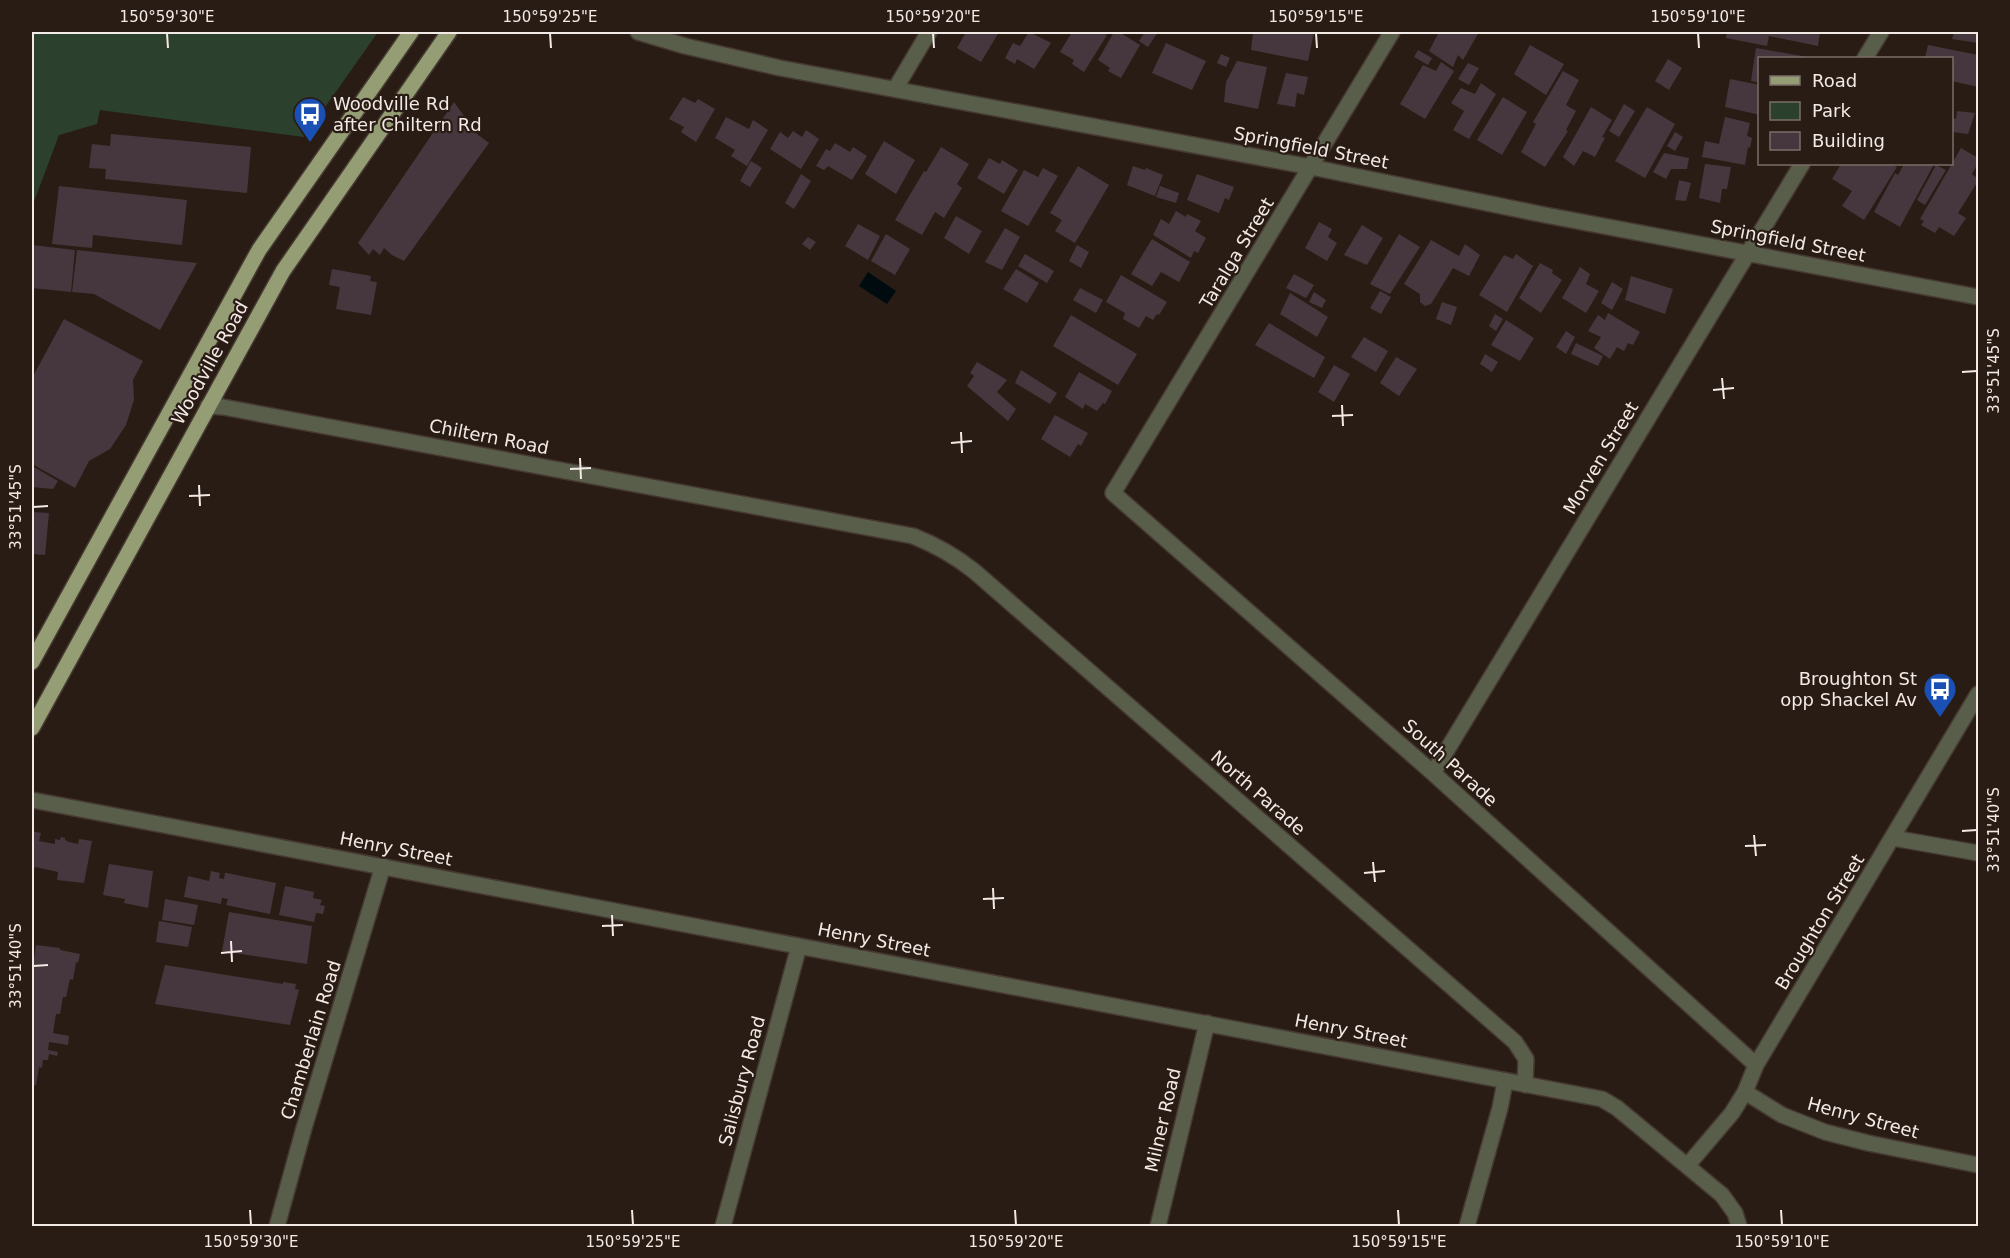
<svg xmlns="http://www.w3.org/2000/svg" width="2010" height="1258" viewBox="0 0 2010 1258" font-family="'DejaVu Sans',sans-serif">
<rect width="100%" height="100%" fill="#291c15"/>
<path fill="#2c412d" d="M32,32H378L304,137L100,110L97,124L59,135L32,207Z"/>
<path fill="#000b0f" d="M868,272L896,291L887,304L859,286Z"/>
<path fill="#46373e" d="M966,32H999L981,62L957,48Z
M1029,32L1051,43L1034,69L1017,59L1015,64L1005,58L1013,43L1020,46Z
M1072,32H1100L1107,35L1084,72L1072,64L1074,60L1060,52Z
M1114,32H1119L1140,45L1121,78L1108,71L1110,68L1098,60Z
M1145,32H1158L1148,47L1139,41Z
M1253,32H1314L1308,61L1251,50Z
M1439,32H1479L1463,60L1458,55L1453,67L1429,51Z
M1727,32H1820L1818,46L1769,36L1767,46L1726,38Z
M1954,32H1978V43L1952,39Z
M1166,43L1206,61L1192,90L1152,73Z
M1530,45L1564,64L1546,95L1514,74Z
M1928,45L1978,55V87L1952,81V58H1925Z
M1756,48L1808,57V58H1760V83L1751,81Z
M1418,50L1432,58L1428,65L1414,57Z
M1221,54L1230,58L1226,67L1217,63Z
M1668,59L1682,68L1669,90L1655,81Z
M1237,61L1267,67L1258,109L1224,102L1226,82Z
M1441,62L1454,71L1425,119L1400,104L1423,65L1436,71Z
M1468,63L1479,68L1469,85L1458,79Z
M1563,71L1579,80L1566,105L1576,111L1566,130L1568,131L1545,167L1521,152L1536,124L1533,122Z
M1286,73L1308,77L1304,95L1297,93L1295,107L1277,104Z
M1730,79L1760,85V115L1725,107Z
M1481,83L1496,94L1469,139L1453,130L1464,111L1451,103L1461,88L1475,94Z
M683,97L695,103L698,99L715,109L696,142L681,132L684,127L669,119Z
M1503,97L1527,112L1502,155L1477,140Z
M454,102L469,123L477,128V134L489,143L404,261L392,255L384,248L380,255L373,249L369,255L358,243Z
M1624,104L1635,111L1619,137L1609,131Z
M1591,107L1612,120L1602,137L1605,138L1595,157L1583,151L1574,166L1563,157Z
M1647,107L1675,124L1645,178L1615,161Z
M1957,111L1975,113L1968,134L1952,132V118L1956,119Z
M726,117L749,129L753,120L768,130L747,166L731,156L735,150L715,138Z
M1725,117L1750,123L1747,136L1752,138L1750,148L1748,147L1745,165L1702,157L1705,141L1719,144Z
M806,130L819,139L801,169L770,149L780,132L788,138L793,131L802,137Z
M1675,132L1683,137L1675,151L1667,146Z
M111,134L251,147L247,193L105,179L106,169L89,168L92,144L110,146Z
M884,141L915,160L896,194L865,174Z
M835,143L850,152L853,147L867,156L852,180L828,166L824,170L816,166L826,149L830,151Z
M941,147L969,164L957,184L962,188L944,218L935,212L922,235L895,220L924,171L926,172Z
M1961,148L1978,158V163L1972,174L1978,179V181L1958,213L1966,218L1954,236L1939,227L1935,233L1921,225L1924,221L1920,219Z
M1664,153L1689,158L1687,169H1671L1666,179L1653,172Z
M989,158L1000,164L1002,160L1018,170L1004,194L977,178Z
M751,161L762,168L750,187L740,181Z
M1705,164L1731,167L1727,189H1722L1720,203L1699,198Z
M1841,164H1891L1897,167L1864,220L1842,206L1852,191L1832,179Z
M1904,164H1929L1933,166L1900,227L1874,212L1895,173L1898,175Z
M1936,165L1946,170L1925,205L1917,200Z
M1078,166L1109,185L1075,243L1055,231L1062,220L1050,213Z
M1133,166L1145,170L1146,168L1163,175L1155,196L1127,185Z
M1043,168L1058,176L1028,226L1001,211L1024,170L1038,177Z
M801,174L811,181L794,209L785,203Z
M1197,174L1234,187L1229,200L1225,198L1219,213L1187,200Z
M1679,180L1691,183L1686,201L1675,200Z
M59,186L187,200L182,245L93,235L92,248L52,244Z
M1160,186L1179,193L1176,203L1156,197Z
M1176,211L1186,217L1187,214L1201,221L1195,231L1206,238L1198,253L1194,251L1191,258L1153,235L1161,219L1169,224Z
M956,216L982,231L969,254L944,238Z
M1319,222L1332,229L1328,237L1337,243L1327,261L1305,248Z
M858,224L880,236L868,260L845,246Z
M1362,225L1383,238L1367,265L1344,255Z
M1005,228L1020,237L1002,270L985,262Z
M886,234L910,249L895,275L871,261Z
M1399,234L1420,247L1390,294L1370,284Z
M808,237L816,242L810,250L802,244Z
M1152,239L1190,262L1179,282L1161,272L1152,286L1131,274Z
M1431,240L1459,256L1465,244L1480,255L1469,276L1453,268L1431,304L1425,306L1420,302V294L1404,284Z
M32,245L75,250L71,292L32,288Z
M1077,245L1089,252L1081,268L1069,261Z
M77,250L197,263L160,330L94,294L72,292Z
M1025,254L1054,271L1047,283L1018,266Z
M1516,254L1533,266L1507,312L1479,295L1504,255L1513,259Z
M1540,263L1553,270L1552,273L1562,280L1541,313L1519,298Z
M1580,267L1590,274L1586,284L1599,291L1586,313L1562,298Z
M332,269L371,276L370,281L377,282L371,315L336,309L340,287L329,285Z
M1016,269L1039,283L1027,303L1003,289Z
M1294,274L1314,285L1306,298L1286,288Z
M1121,275L1167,302L1159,315L1157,314L1153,320L1146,316L1139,328L1123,319L1125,313L1106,302Z
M1631,276L1673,289L1665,314L1625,300Z
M1612,282L1623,289L1612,310L1601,303Z
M1080,288L1103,300L1096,313L1073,300Z
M1380,291L1391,297L1381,314L1370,308Z
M1314,292L1326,300L1322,308L1309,302Z
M1290,293L1328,317L1317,337L1280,314Z
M1442,302L1457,307L1451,325L1436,319Z
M1608,313L1640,332L1633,345L1628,343L1624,351L1617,347L1610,359L1594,348L1601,337L1588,331L1598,315L1605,320Z
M1495,314L1503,319L1496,331L1489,326Z
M1071,315L1137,354L1118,385L1053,346Z
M64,319L143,361L133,380L134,400L126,425L110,449L89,461L75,488L32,464V378Z
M1506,320L1534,338L1520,361L1491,345Z
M1269,323L1325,357L1314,378L1255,345Z
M1566,331L1575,337L1566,354L1556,347Z
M1364,337L1388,351L1376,372L1351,357Z
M1576,343L1603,356L1598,366L1571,354Z
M1485,354L1498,362L1492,372L1480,364Z
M1396,357L1417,369L1399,396L1380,383Z
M977,362L1007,380L997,392L1016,409L1008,421L967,386L974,376L970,373Z
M1334,365L1350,374L1334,402L1318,392Z
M1021,370L1057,393L1050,404L1015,383Z
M1079,372L1112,391L1105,404L1103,403L1097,411L1085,404L1083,409L1065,397Z
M1055,415L1088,433L1081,446L1078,444L1070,457L1041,439Z
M32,466L58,481L53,489L32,487Z
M32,512L49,513L45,555L32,554Z
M32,831L41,833L39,841L55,844V839L60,840L61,837L65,838V840L69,842L78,844L79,839L92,841L84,883L57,880L58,872L35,867L32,874Z
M109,864L153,871L148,908L124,903L125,899L103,895Z
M211,871L220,873L219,878L224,879L225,873H227L276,883L270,914L226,905L228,899L222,898L221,904L184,897L188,876L209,881Z
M285,886L314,892L313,898L322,900L320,905L325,906L323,914L316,913L314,922L279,915Z
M165,899L198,905L194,925L162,920Z
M229,912L312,926L307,964L222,951Z
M159,921L192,927L188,947L156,942Z
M36,945L60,948V950L80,954L78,963L76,962L73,980L70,979L66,997H63L60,1014H56L53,1033L69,1036L68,1045L49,1042L48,1050L58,1052L57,1056L49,1054L48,1060H43L42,1068L39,1067L36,1085H32V967H33Z
M165,965L283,984V982L296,984L295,989L299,990L290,1025L155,1004Z"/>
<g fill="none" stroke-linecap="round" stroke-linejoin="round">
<defs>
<path id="minor" d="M638,32L685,46L780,68L1311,167L1545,215L1978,297
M1392,32L1113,493L1433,773L1756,1065
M1865,58L1881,32
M895,89L929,32
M208,406L223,407L913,536C936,545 955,556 974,571L1515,1042L1526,1059L1525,1085
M1433,773L1802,164
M32,800L1602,1099L1617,1108L1722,1195L1735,1213L1739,1226
M1893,838L1978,853
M1745,1092L1782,1115L1825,1132L1868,1143L1978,1165
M1687,1166L1732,1113L1745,1092L1756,1065L1978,694
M277,1226L304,1128L383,866
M723,1226L799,946
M1158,1226L1207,1023
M1467,1226L1500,1108L1505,1082"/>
<path id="major" d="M32,662L259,250L411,32
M32,728L283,271L449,32"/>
</defs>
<use href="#minor" stroke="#453932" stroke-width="18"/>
<use href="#major" stroke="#453932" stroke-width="18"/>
<use href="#minor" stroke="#595e4a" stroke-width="15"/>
<use href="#major" stroke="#949d74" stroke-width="15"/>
</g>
<path fill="none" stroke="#f3e9e5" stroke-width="2" d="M167,33L168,48M550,33L551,48M933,33L934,48M1316,33L1317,48M1698,33L1699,48M1962,372L1977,371M1722,378L1724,399M1713,390L1734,388M1342,405L1343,426M1332,416L1353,415M961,432L962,453M951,443L972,441M580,458L581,479M570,469L591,468M199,485L200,506M189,496L210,495M33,507L48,506M1962,831L1977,830M1754,835L1756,856M1745,846L1766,845M1373,862L1375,882M1364,873L1385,871M993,888L994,909M983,899L1004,898M612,915L613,936M602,926L623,925M231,941L232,962M221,953L242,951M33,966L48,965M250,1210L251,1225M632,1210L633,1225M1015,1210L1016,1225M1398,1210L1399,1225M1781,1210L1782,1225"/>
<defs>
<symbol id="bus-pin" viewBox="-11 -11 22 30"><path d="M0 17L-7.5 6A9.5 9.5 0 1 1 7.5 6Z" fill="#1a4fb4" stroke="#291c15"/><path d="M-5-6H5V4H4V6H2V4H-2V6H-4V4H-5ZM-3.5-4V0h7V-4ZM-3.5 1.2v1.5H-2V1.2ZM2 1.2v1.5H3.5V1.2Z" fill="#fff"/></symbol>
</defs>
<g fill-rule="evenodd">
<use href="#bus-pin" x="291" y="95" width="38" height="52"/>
<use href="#bus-pin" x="1921" y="670" width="38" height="52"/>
</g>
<g text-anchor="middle" stroke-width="4.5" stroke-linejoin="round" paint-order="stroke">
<g font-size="18" fill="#f3e9e5" stroke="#291c15" text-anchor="start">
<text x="333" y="110">Woodville Rd<tspan x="333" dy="21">after Chiltern Rd</tspan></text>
<text x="1917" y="685" text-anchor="end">Broughton St<tspan x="1917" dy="21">opp Shackel Av</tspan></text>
</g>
<g font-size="18" fill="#f3e9e5" stroke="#291c15">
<text transform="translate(1311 148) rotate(11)" y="6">Springfield Street</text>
<text transform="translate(1788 241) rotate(11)" y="6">Springfield Street</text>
<text transform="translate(1237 253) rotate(-59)" y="6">Taralga Street</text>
<text transform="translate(210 363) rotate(-61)" y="6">Woodville Road</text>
<text transform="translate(489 437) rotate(11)" y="6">Chiltern Road</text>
<text transform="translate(1601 458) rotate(-59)" y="6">Morven Street</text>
<text transform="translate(1450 763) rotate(42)" y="6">South Parade</text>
<text transform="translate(1258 793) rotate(41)" y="6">North Parade</text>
<text transform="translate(396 849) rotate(11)" y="6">Henry Street</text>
<text transform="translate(1820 922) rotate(-59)" y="6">Broughton Street</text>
<text transform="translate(874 940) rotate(11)" y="6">Henry Street</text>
<text transform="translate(1351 1031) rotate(11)" y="6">Henry Street</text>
<text transform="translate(311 1040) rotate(-73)" y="6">Chamberlain Road</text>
<text transform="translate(742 1081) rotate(-75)" y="6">Salisbury Road</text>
<text transform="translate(1863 1118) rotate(15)" y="6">Henry Street</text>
<text transform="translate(1163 1120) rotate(-77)" y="6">Milner Road</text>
</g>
</g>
<rect width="2010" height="1258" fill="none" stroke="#291c15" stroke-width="66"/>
<rect x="1758" y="57" width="195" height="108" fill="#291c15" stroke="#7a6e68" stroke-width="1.5"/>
<rect x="1770" y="76" width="30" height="9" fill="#949d74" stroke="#7a6e68" stroke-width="1.5"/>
<text x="1812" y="87" font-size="18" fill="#f3e9e5">Road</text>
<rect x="1770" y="102" width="30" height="18" fill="#2c412d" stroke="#7a6e68" stroke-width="1.5"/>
<text x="1812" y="117" font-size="18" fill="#f3e9e5">Park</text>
<rect x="1770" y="132" width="30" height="18" fill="#46373e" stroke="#7a6e68" stroke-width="1.5"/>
<text x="1812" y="147" font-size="18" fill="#f3e9e5">Building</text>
<rect x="33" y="33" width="1944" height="1192" fill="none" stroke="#f3e9e5" stroke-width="2"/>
<g font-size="15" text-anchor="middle" fill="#f3e9e5">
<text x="167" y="22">150°59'30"E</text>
<text x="550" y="22">150°59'25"E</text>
<text x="933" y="22">150°59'20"E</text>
<text x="1316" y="22">150°59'15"E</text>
<text x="1698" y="22">150°59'10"E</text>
<text transform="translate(1994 371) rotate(-90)" y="5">33°51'45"S</text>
<text transform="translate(16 507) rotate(-90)" y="5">33°51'45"S</text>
<text transform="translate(1994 830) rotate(-90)" y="5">33°51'40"S</text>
<text transform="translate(16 966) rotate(-90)" y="5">33°51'40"S</text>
<text x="251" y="1247">150°59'30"E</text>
<text x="633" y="1247">150°59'25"E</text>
<text x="1016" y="1247">150°59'20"E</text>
<text x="1399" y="1247">150°59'15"E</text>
<text x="1782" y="1247">150°59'10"E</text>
</g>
</svg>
